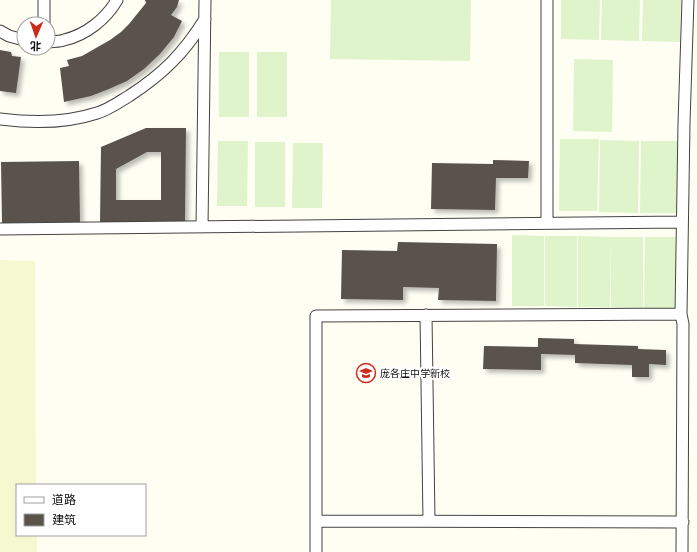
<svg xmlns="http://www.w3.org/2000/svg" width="697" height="552" viewBox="0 0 697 552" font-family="Merriweather,'Noto Sans SC',serif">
<defs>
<filter id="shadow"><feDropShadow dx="3.5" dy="3.5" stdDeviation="2" flood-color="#0004"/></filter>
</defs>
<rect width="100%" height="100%" fill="#fffef3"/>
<path fill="#f6f8d0" d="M0,260L35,261L36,485H17V535H37V552H0Z"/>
<path fill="#e0f4cb" d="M331,0H471L470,61L330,59Z
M561,0H600L599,40L561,39Z
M602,0H640L639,41L601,40Z
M643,0H681L680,42L642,41Z
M219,52H249V117H219Z
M257,52H287V117H257Z
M574,59L613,60L612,132L573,131Z
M560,139H599L597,211H559Z
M600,140L639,141L638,213L599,212Z
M218,141H248L247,206H217Z
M641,141H680L679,213H640Z
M255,142H285V207H255Z
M293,143H323L322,208H292Z
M512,235L544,236V306H512Z
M545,236H577V307L545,306Z
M578,236L611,237L610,307H578Z
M611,237H643V308L611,307Z
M645,237H677L676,308H644Z"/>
<path fill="#5a534b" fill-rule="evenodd" filter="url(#shadow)" d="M145,0H179L177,7L171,15L182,21L174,37L160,54L144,69L127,81L109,89L91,96L64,102L60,68L69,66L67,60L82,56L110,40L121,32L129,24L146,3Z
M0,50L11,52L12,56L21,57L16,93L0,91Z
M146,128H186L185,224L100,223L101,147ZM147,152H161V200H116V169Z
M493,160L529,161L528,178H496L495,210L431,209L432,163L493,164Z
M79,161L80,222L2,223L1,162Z
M398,242L497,244L496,301L438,300L439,288L403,287V300L341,299L342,250L397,251Z
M538,338L574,339V344L638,346V349L666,350V365L649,364V377H632V365L575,363V355L541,354V370L483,369L484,346L538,347Z"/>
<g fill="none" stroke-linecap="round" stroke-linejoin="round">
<defs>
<path id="minor" d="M44,24V0
M0,31L9,36L24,40
M48,42C53,41 59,42 64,40C86,35 106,19 117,0
M0,119C31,123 67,123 97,113C108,110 119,102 129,96C163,74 184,53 205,19
M547,223V0
M202,227L205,0
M0,229L682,222
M426,315L429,521
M316,521L683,522
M316,552V316L681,314
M682,552L683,324L681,314L684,123L688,0"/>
</defs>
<use href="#minor" stroke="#434343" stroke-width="13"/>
<use href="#minor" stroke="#fff" stroke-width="11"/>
</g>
<defs>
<symbol id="school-ring" viewBox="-11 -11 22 22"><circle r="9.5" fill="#fff" stroke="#cd2a1b" stroke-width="1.5"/><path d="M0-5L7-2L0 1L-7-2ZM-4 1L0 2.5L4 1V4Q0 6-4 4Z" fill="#cd2a1b"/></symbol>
</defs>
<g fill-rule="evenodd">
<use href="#school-ring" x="355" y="362" width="22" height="22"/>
</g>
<g text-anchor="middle" stroke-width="4" stroke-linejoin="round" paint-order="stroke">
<g font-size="10" fill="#101010" stroke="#fff" text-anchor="start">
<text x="380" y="377">庞各庄中学新校</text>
</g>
</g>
<rect x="16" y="484" width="130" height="52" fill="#ffffff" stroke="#9f9f9f"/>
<rect x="24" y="497" width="20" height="6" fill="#ffffff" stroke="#9f9f9f"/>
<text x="52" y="504" font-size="12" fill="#101010">道路</text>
<rect x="24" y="514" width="20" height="12" fill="#5a534b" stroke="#9f9f9f"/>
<text x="52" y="524" font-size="12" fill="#101010">建筑</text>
<g transform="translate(36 36) rotate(182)"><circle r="19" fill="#ffffff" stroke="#9f9f9f"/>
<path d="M0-3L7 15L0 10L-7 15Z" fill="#cd2a1b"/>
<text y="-6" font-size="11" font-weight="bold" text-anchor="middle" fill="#101010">北</text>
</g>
</svg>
